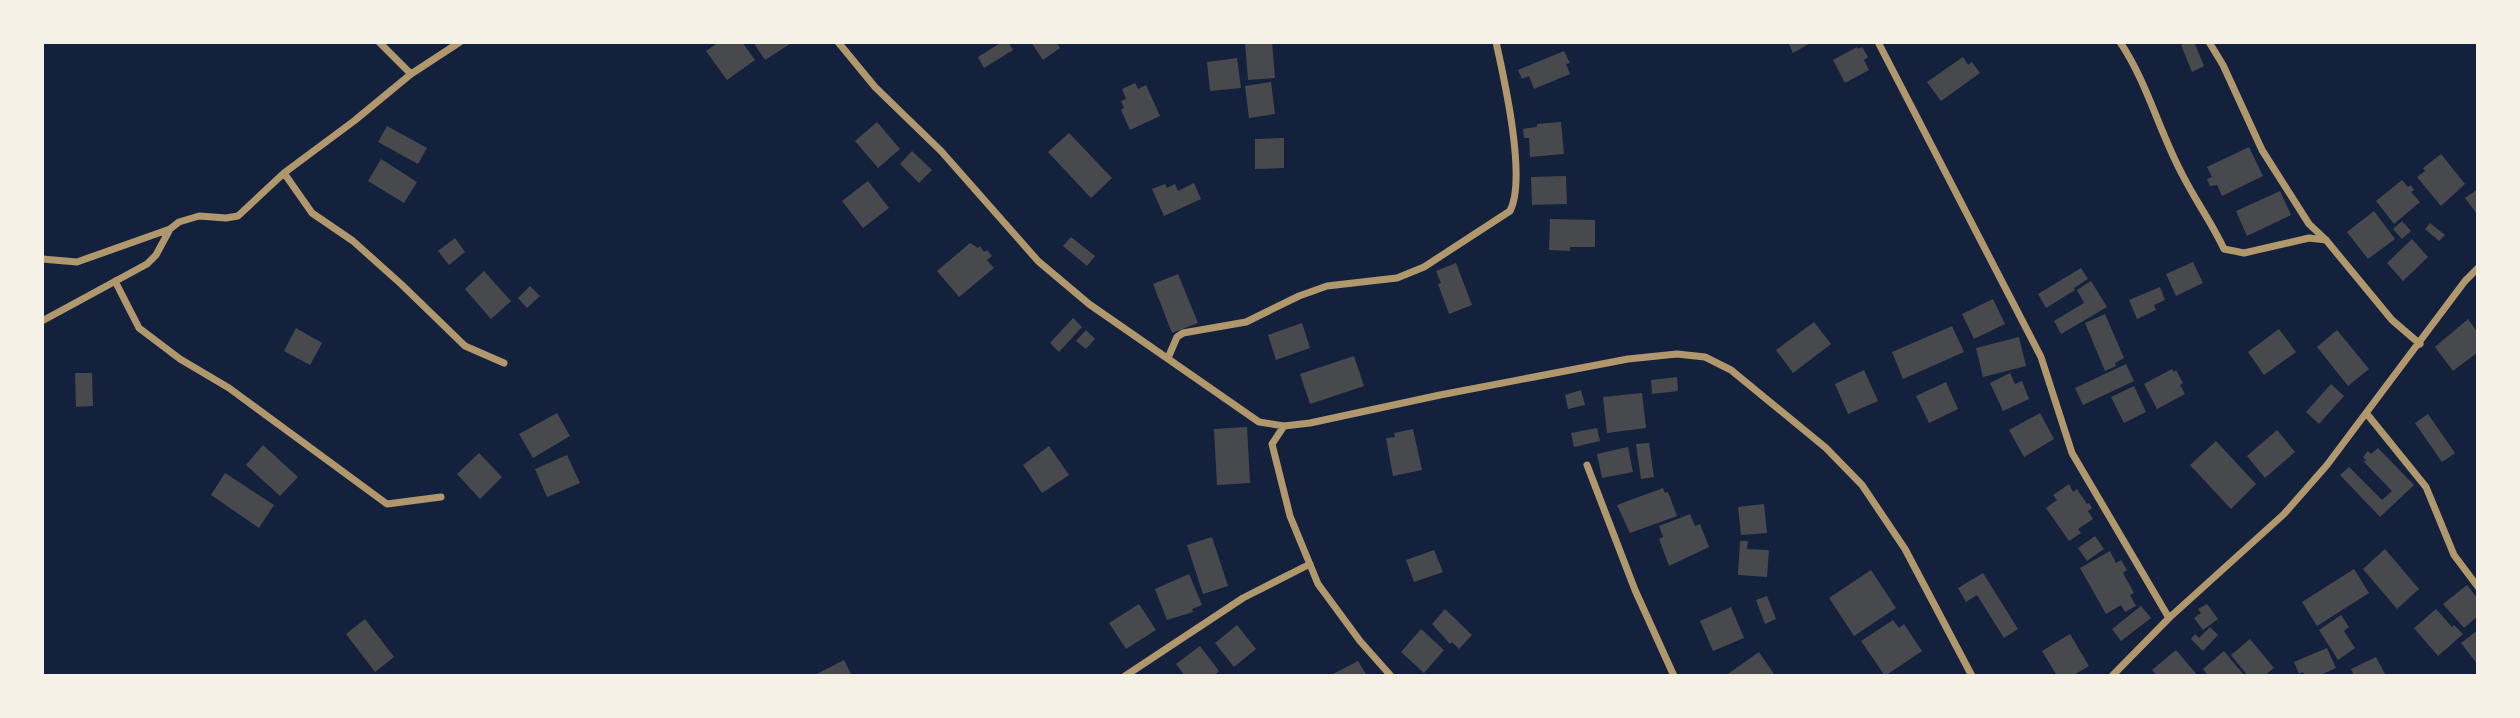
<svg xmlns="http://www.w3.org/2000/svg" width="2520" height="718" viewBox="0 0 2520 718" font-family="Inter,sans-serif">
<rect width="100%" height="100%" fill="#14213d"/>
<path fill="#48494c" d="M719,42H742L755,60L727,80L706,51Z
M753,42H793L765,60Z
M1002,42H1008L1013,50L984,68L978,57Z
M1031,42H1056L1060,48L1043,60Z
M1245,42H1272L1275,78L1248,80Z
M1788,42H1812L1793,53Z
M2188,42H2194L2204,66L2192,72L2181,45Z
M1857,47L1858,49L1862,47L1868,57L1864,60L1869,70L1845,83L1833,60Z
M1564,51L1570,63L1566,64L1570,74L1534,89L1529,76L1522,79L1518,70Z
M1963,57L1968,65L1972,62L1980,73L1941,101L1927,82Z
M1237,58L1241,88L1210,91L1207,62Z
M1271,82L1275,114L1249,118L1245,86Z
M1135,83L1138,89L1146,85L1160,116L1130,130L1121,110L1124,108L1121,101L1126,99L1122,89Z
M877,122L900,149L878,168L855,141Z
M1561,122L1564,154L1530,157L1529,138H1524L1523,129L1537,127V124Z
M387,126L427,148L418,164L378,142Z
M1069,133L1112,178L1091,198L1048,152Z
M1284,138V168L1255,169V139Z
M2249,147L2263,176L2222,196L2217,185L2210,186L2207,179L2212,177L2207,167Z
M912,151L932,170L919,183L900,164Z
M2441,154L2465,184L2441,206L2417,177L2425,171L2423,168Z
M381,159L417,182L404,203L368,181Z
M1566,176L1567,204L1532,205L1531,177Z
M2402,180L2408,187L2411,185L2414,190L2411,192L2420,202L2394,224L2376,201Z
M868,181L889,208L863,228L842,201Z
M1194,183L1201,199L1164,216L1152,189L1165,184L1167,188L1175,184L1178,191Z
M2478,189V215L2465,198Z
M2280,191L2291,215L2247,236L2236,211Z
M2374,211L2395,239L2368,259L2347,232Z
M1550,219L1595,220V247H1570V251L1549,250Z
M2402,221L2411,231L2402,239L2393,229Z
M2430,223L2445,235L2439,241L2425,229Z
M1071,237L1095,256L1087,266L1063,246Z
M455,238L465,252L449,265L438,251Z
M2412,239L2428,257L2403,281L2387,263Z
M970,243L978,248L980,246L984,252L987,250L992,256L987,260L994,268L959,297L937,271Z
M2193,262L2203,283L2176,296L2166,274Z
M1456,263L1472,305L1449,314L1438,284L1441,283L1436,271Z
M2081,268L2088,279L2074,288L2075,290L2046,308L2038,294Z
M484,271L511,301L491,319L465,289Z
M1178,274L1198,323L1172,333L1153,284Z
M2091,281L2107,307L2061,334L2054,321L2084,303L2077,290Z
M530,286L540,296L527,308L518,298Z
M2160,287L2165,300L2154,305L2156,310L2137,319L2129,300Z
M1993,299L2005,324L1974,339L1962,314Z
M2105,314L2124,358L2115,363L2116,366L2105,371L2085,323Z
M1073,318L1082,327L1059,352L1050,343Z
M2468,319L2478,333V352L2453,371L2435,347Z
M1814,322L1831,344L1793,373L1776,350Z
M1302,323L1310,348L1276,360L1268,335Z
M1952,326L1964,352L1903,379L1892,352Z
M296,328L322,343L310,365L284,351Z
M2279,329L2296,352L2264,375L2248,352Z
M1086,330L1095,339L1086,349L1076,341Z
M2337,330L2369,369L2348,386L2317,347Z
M2019,337L2026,366L1983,377L1976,348Z
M1354,356L1364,386L1310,404L1300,374Z
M2126,364L2134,381L2083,405L2075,388Z
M2172,369L2174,372L2176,370L2183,383L2180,385L2185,394L2157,409L2144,384Z
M1864,370L1878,401L1848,414L1835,384Z
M75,373H92L93,406L76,407Z
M2010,373L2015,384L2022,381L2029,399L2003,411L1990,383Z
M1677,377L1678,391L1652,394L1651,380Z
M1946,382L1958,409L1929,423L1916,396Z
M2331,384L2344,396L2319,424L2306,412Z
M2134,386L2146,412L2124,423L2111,397Z
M1581,390L1585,405L1568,409L1565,395Z
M1642,393L1646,428L1607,433L1603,397Z
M557,413L570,436L533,458L519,434Z
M2040,413L2054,439L2024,457L2009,430Z
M2428,414L2455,453L2442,462L2415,423Z
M1247,427L1250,483L1217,485L1214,429Z
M1597,428L1600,441L1574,447L1571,433Z
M1413,429L1422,470L1393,476L1386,438L1395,437L1394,433Z
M2277,430L2295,452L2265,478L2247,456Z
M2216,441L2256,484L2231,509L2190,465Z
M1649,443L1654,477L1641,479L1636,444Z
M263,445L298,477L280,496L246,465Z
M1049,446L1069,475L1042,493L1023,465Z
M1628,447L1633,472L1602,478L1597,454Z
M2378,448L2414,485L2380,517L2340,475L2349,467L2382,500L2392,491L2364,462L2366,460L2363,457L2368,451L2371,454Z
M479,453L502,477L480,499L457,474Z
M567,455L580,483L547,497L535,469Z
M225,473L274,505L259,528L211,495Z
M2069,484L2073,492L2077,489L2087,504L2089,503L2092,508L2088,511L2093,519L2078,529L2081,533L2069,541L2046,508L2057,500L2053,495Z
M1663,488L1665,493L1668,492L1677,516L1630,533L1617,505Z
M1764,504L1767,533L1741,535L1738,507Z
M1690,514L1695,526L1700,524L1709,547L1669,566L1659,539L1663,537L1659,526Z
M2095,536L2104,549L2087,561L2078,548Z
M1212,537L1228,586L1203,594L1187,545Z
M1740,541H1748L1747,549L1769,550L1767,577L1738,575Z
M2385,549L2419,589L2397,609L2363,569Z
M1434,550L1443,572L1414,582L1406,560Z
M2110,551L2116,563L2121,560L2127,570L2123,573L2134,593L2130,595L2136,606L2125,612L2121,605L2106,614L2080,568Z
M2354,569L2369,593L2317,626L2302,602Z
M1871,570L1896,608L1854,636L1829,598Z
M1983,573L2018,629L2004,638L1977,595L1966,602L1958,588Z
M1189,574L1202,605L1192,609L1193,612L1167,620L1155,589Z
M2467,585L2478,599V616L2464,628L2443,604Z
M1767,596L1776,619L1765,624L1756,600Z
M1139,604L1156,630L1126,649L1109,623Z
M2207,604L2218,619L2203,630L2194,618L2201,613L2198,609Z
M2141,606L2151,618L2121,641L2112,629Z
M1731,607L1744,638L1713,651L1700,621Z
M1445,609L1472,635L1459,649L1452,642L1450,644L1432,624Z
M2436,609L2452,627L2454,625L2463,634L2438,656L2414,628Z
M2341,615L2349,627L2344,631L2355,648L2338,660L2319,630Z
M365,619L394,657L375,672L346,634Z
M1893,620L1899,628L1904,624L1922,651L1885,676L1861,641Z
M1237,625L1256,649L1234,667L1215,643Z
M2210,627L2218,635L2203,651L2191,639L2195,634L2199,638Z
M1421,629L1444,650L1424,673L1401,652Z
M2478,630V665L2461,643Z
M2070,634L2089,666L2072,676H2057L2042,651Z
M2250,639L2274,668L2264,676H2248L2231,655Z
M1200,646L1219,671L1214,676H1185L1176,664Z
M2327,648L2336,668L2318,676H2305L2303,672L2299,674L2294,662Z
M2176,650L2198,676H2157L2152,670Z
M2224,651L2243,674L2240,676H2208L2203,669Z
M1759,652L1774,674L1771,676H1725Z
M2376,657L2386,676H2354L2351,669Z
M844,660L852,676H813Z
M1358,661L1367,676H1329Z"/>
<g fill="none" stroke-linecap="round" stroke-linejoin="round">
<path stroke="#b1986c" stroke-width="7" d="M379,42L411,74
M838,42L875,87L941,151L1038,261L1089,304L1259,422L1284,426L1310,423L1440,395L1628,359L1677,354L1705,357L1731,370L1826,448L1862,485L1905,549L1972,676
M1878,42L2041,357L2072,453L2169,618
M2120,42C2147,82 2159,131 2182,174C2195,200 2212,223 2224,249L2244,253L2309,238L2326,240
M2209,42L2223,65L2262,150L2309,224L2326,240L2392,320L2420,344
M284,173L312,213L353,241L401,284L465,346L504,363
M42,259L77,262L170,229
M115,281L139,328L180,359L229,388L387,504L441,497
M42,321L147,264L156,255L170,229L179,222L199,216L226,218L238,216L284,173L354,121L411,74L460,42
M1168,358L1177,337L1183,333L1246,322L1299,296L1327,286L1397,278L1424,267L1510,211C1527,179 1504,78 1496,42
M2367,414L2426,487L2454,555L2478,587
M1284,426L1272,444L1290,516L1318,584L1360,641L1391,676
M1587,465L1635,590L1674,676
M1125,676L1243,598L1310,564
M2112,676L2169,618L2284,514L2327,465L2465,281L2478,268"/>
</g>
<rect width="2520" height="718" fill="none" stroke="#f6f1e7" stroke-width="88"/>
</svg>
